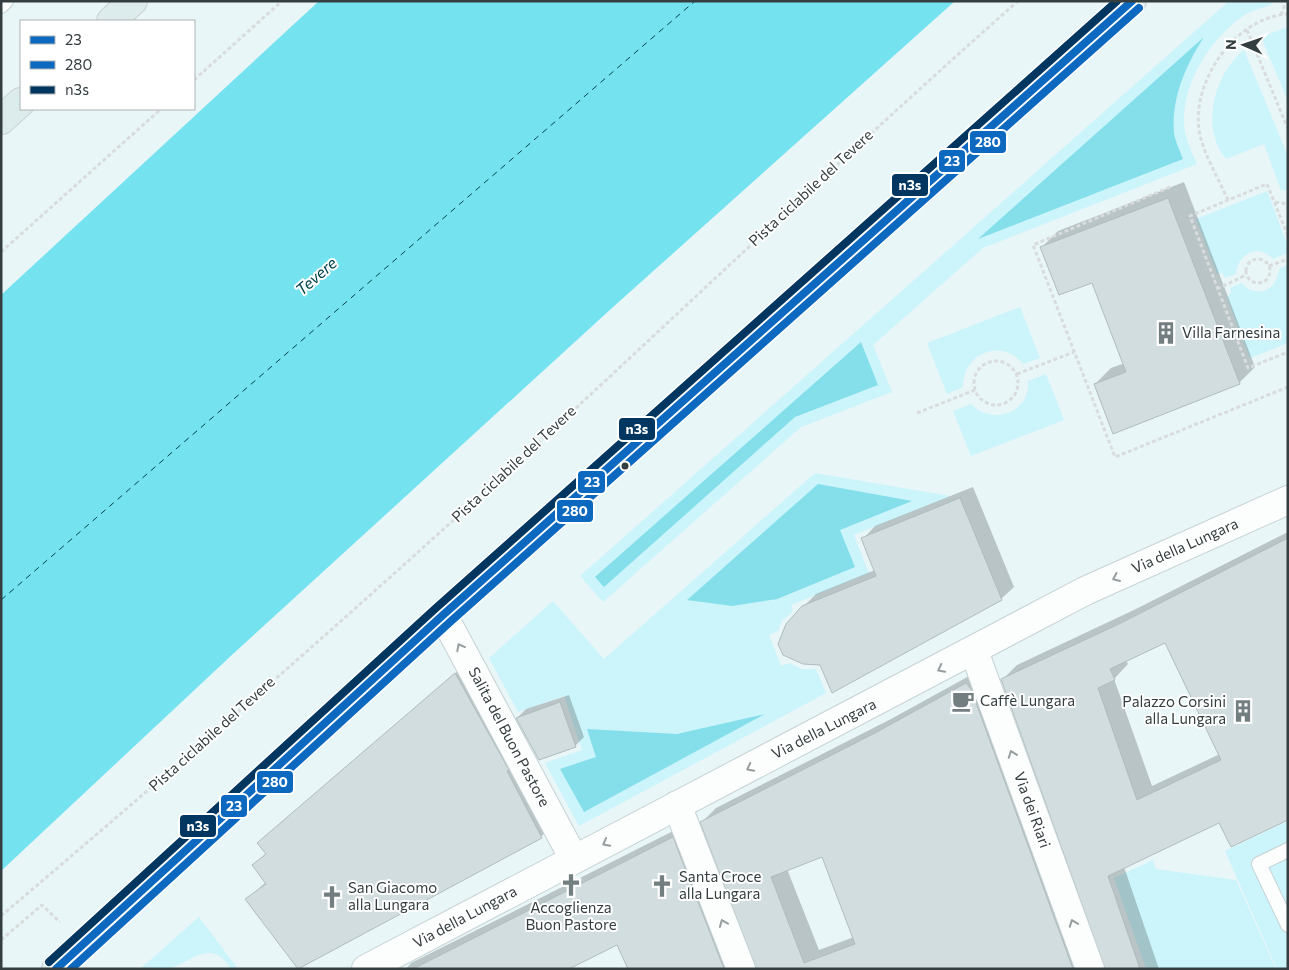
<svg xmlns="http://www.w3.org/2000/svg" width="1289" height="970" viewBox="0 0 1289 970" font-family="Commissioner,sans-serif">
<rect width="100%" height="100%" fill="#e8f6f8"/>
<path fill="#cbf4fb" d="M1229,1H1272L1271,5C1262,8 1250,11 1243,16C1209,40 1178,88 1185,132C1187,143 1193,154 1197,164L983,248L873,345L892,392L801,427L603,602L580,576Z
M1284,28H1288V101L1261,37Z
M1244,50L1288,156V191L1281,190L1264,144L1226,159C1200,128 1214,74 1244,50Z
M1267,191L1288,246V253L1273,259C1259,243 1237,254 1236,274L1225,278L1222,273L1217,274L1196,219Z
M1288,265V343L1250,358L1227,298L1231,292L1230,288L1242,283C1249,294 1266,294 1274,284C1277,279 1278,274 1280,268Z
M1020,307L1040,358L1023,364C1002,337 962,354 963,387L947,394L927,343Z
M1046,374L1064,420L971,456L953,411L971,404C991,426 1031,413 1028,381Z
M815,473L950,496L854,535L869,573L791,605L793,611L782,621L778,631L769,635L781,666L790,663L801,669H816L826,693L579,826L545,763L582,750L564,696L518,712L489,658L553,601L604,659Z
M1288,821V969H1277L1225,851Z
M1153,860L1156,869L1236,880L1276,969H1146L1114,878Z
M199,917L238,969H231C211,936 191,963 168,969C160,970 149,969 140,969Z"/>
<path fill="#84dfea" d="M1204,37C1186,65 1171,98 1174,133C1175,141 1180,151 1183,159L978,239Z
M861,342L878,385L795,417L604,587L595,577Z
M818,484L912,501L840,530L855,567L777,599L732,606L687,600Z
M765,714L584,812L560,769L596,757L587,729L677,734Z"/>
<path fill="#75e2f0" d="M319,1H955L612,308L234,653L1,871V295Z"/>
<path fill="#0003" fill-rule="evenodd" d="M1184,182L1255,367L1239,383L1095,384L1111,368L1125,363L1093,281L1042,247L1058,231Z
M973,487L1014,587L1001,599L803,607L816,594L875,570L863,539L875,526Z
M1288,532V819L1220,821L1124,867L1159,969H1106L1002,680L1017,665L1136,609ZM1166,641L1220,754L1152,786L1114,679L1128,664L1126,660Z
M467,663L552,825L541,837L247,899L266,882L254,865L266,853L259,843Z
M980,670L1098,969H757L702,822L716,808L891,719ZM823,856L854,937L819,950L787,869Z
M569,695L584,737L575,746L517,718L526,709Z
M687,824L749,969H630L618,944L566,969H406L411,963Z"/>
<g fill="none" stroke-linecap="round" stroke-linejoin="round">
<path stroke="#00444c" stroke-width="1" stroke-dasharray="6 5" stroke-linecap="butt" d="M1,600L695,1"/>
</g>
<path fill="#d1dddf" stroke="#b1bcbd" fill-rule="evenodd" d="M1168,198L1240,384L1113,434L1094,384L1126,372L1092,283L1059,295L1040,247Z
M960,498L1002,600L832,693L820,665L803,664L783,655L778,644L786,624L802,606L876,576L861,538Z
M1288,538V820L1231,847L1219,823L1108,876L1140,969H1105L1001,679L1121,623ZM1165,643L1221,760L1137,800L1098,688L1115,680L1110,669Z
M455,673L509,770L507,771L542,838L298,969L245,899L266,884L252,865L266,854L257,843Z
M966,683L971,689L1073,969H756L700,822L875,733ZM822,857L855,944L804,963L771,877Z
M560,702L576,747L539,760L516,718Z
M673,837L724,969H628L617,945L569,969H413Z"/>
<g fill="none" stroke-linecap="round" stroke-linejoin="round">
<defs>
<path id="lane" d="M1,6L6,1
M1288,850L1259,864L1288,925"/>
<path id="street" d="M443,615L574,859
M974,651L1090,969
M677,805L741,969
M366,969L1085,591L1288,500"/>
<path id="primary" d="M111,21L133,1
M1,120L21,102
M56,969L443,615L1132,1"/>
</defs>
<use href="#lane" stroke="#c7d2d4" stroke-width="16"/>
<use href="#street" stroke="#c7d2d4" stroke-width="30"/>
<use href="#primary" stroke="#cbd1d3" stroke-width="30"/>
<path stroke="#d9dcdd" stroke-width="3" stroke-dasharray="4 2.5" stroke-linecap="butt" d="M1281,15L1286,1
M1247,30L1288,129
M194,80L282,1
M1170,187L1033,245L1115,457L1288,387
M1228,200C1219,180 1202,151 1199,130C1192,80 1236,17 1288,14
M1275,202L1288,204
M1288,236L1267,184L1190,216L1248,368L1288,352
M1,252L161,109
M1246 271a12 12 0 1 1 24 0a12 12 0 1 1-24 0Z
M1269,266L1288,259
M1217,289L1246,275
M974 383a22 22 0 1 1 44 0a22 22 0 1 1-44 0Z
M1017,374L1074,352
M917,413L975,390
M1,916C167,775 331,632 492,485C668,325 839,159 1018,1
M1,940L42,905L60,922"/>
<use href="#lane" stroke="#fcfefe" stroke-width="14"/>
<use href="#street" stroke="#fcfefe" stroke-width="28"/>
<use href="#primary" stroke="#dceced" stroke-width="28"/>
<defs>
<path id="bus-1" d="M56,969L443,615L1132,1"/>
<path id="bus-2" d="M71,969L450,622L1139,8"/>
<path id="bus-3" d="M49,962L436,608L1117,1"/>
</defs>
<use href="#bus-1" stroke="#fff" stroke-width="11"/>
<use href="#bus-2" stroke="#fff" stroke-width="11"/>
<use href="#bus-3" stroke="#fff" stroke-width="11"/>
<use href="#bus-1" stroke="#0c69bf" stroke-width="8"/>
<use href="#bus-2" stroke="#0c69bf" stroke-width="8"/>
<use href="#bus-3" stroke="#00365f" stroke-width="8"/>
</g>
<defs><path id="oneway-chevron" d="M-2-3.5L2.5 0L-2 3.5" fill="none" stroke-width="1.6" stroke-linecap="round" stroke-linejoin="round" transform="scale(1.25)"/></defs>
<g stroke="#989e9f">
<use href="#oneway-chevron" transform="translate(1116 578) rotate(156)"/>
<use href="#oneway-chevron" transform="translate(460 647) rotate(-118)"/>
<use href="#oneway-chevron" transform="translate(941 669) rotate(153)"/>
<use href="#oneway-chevron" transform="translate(1012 754) rotate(-110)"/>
<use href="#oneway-chevron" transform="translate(750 768) rotate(153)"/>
<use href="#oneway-chevron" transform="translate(606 843) rotate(152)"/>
<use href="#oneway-chevron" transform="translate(723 923) rotate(-112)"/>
<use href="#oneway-chevron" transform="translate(1073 923) rotate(-110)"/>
</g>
<defs>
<symbol id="building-bare" viewBox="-9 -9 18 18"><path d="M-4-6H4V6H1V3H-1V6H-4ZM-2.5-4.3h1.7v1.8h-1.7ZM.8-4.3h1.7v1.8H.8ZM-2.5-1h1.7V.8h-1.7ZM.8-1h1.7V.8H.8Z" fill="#737e80" stroke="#fff" stroke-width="2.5" paint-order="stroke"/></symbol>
<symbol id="cafe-bare" viewBox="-9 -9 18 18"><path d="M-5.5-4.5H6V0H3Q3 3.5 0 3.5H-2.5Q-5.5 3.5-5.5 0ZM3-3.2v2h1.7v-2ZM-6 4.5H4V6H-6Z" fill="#737e80" stroke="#fff" stroke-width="2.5" paint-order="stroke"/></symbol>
<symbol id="church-bare" viewBox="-9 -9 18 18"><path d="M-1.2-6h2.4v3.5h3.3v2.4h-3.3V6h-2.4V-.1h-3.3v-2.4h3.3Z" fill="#737e80" stroke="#fff" stroke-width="2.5" paint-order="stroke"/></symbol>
</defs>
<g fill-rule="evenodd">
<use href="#building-bare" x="1150" y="317" width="32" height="32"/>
<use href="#cafe-bare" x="947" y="685" width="32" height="32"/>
<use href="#building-bare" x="1227" y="695" width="32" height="32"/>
<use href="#church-bare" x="555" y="869" width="32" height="32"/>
<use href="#church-bare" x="646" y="870" width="32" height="32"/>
<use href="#church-bare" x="316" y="881" width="32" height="32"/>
</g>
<circle fill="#343e40" stroke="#fff" stroke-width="2" cx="625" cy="466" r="4.5"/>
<g text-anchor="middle" stroke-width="4" stroke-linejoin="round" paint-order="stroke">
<g font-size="15" fill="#343e40" stroke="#fff">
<text transform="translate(811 188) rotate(-43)" y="5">Pista ciclabile del Tevere</text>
<text transform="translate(514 464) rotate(-43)" y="5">Pista ciclabile del Tevere</text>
<text transform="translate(1185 546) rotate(-24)" y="5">Via della Lungara</text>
<text transform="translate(824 729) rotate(-27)" y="5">Via della Lungara</text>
<text transform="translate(212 734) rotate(-42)" y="5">Pista ciclabile del Tevere</text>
<text transform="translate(509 737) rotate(62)" y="5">Salita del Buon Pastore</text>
<text transform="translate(1032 810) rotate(70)" y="5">Via dei Riari</text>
<text transform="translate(465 917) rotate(-28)" y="5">Via della Lungara</text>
</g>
<g font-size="15" fill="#343e40" stroke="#fff" text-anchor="start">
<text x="1182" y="338">Villa Farnesina</text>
<text x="980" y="706">Caffè Lungara</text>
<text x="1226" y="707" text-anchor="end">Palazzo Corsini<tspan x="1226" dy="17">alla Lungara</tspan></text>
<text x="679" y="882">Santa Croce<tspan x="679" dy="17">alla Lungara</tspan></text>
<text x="348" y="893">San Giacomo<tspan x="348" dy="17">alla Lungara</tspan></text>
<text x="571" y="913" text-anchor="middle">Accoglienza<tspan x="571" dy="17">Buon Pastore</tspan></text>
</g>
<g font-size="16" font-style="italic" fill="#00444c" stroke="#fff">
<text transform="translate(316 276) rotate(-41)" y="6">Tevere</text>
</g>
</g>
<g stroke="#fff" stroke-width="2">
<rect x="969" y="130" width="38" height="24" rx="5" fill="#0c69bf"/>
<rect x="938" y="149" width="28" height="24" rx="5" fill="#0c69bf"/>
<rect x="891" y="173" width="38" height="24" rx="5" fill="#00365f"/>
<rect x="618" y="417" width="38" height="24" rx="5" fill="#00365f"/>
<rect x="577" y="470" width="29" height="24" rx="5" fill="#0c69bf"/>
<rect x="556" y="499" width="38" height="24" rx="5" fill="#0c69bf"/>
<rect x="256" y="770" width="38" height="24" rx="5" fill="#0c69bf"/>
<rect x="220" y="794" width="28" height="24" rx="5" fill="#0c69bf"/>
<rect x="179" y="814" width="38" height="24" rx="5" fill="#00365f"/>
</g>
<g font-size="14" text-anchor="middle" font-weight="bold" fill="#fff">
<text x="988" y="147">280</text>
<text x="952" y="166">23</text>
<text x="910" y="190">n3s</text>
<text x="637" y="434">n3s</text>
<text x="592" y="487">23</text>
<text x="575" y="516">280</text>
<text x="275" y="787">280</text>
<text x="234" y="811">23</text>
<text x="198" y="831">n3s</text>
</g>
<rect width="1289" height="970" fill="none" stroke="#343e40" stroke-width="5"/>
<rect x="20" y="20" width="175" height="90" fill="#ffffff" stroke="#aeb2b3"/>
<rect x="30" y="36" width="25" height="8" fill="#0c69bf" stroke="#aeb2b3"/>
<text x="65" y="45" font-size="15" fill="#343e40">23</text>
<rect x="30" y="61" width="25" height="8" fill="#0c69bf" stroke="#aeb2b3"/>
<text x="65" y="70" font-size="15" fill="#343e40">280</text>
<rect x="30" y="86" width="25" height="8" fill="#00365f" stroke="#aeb2b3"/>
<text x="65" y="95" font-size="15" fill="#343e40">n3s</text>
<g transform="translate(1244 45) rotate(272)" stroke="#ffffff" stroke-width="4" paint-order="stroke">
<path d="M0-4L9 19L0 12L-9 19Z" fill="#343e40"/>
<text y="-8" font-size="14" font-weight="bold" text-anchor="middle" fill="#343e40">N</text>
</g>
</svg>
